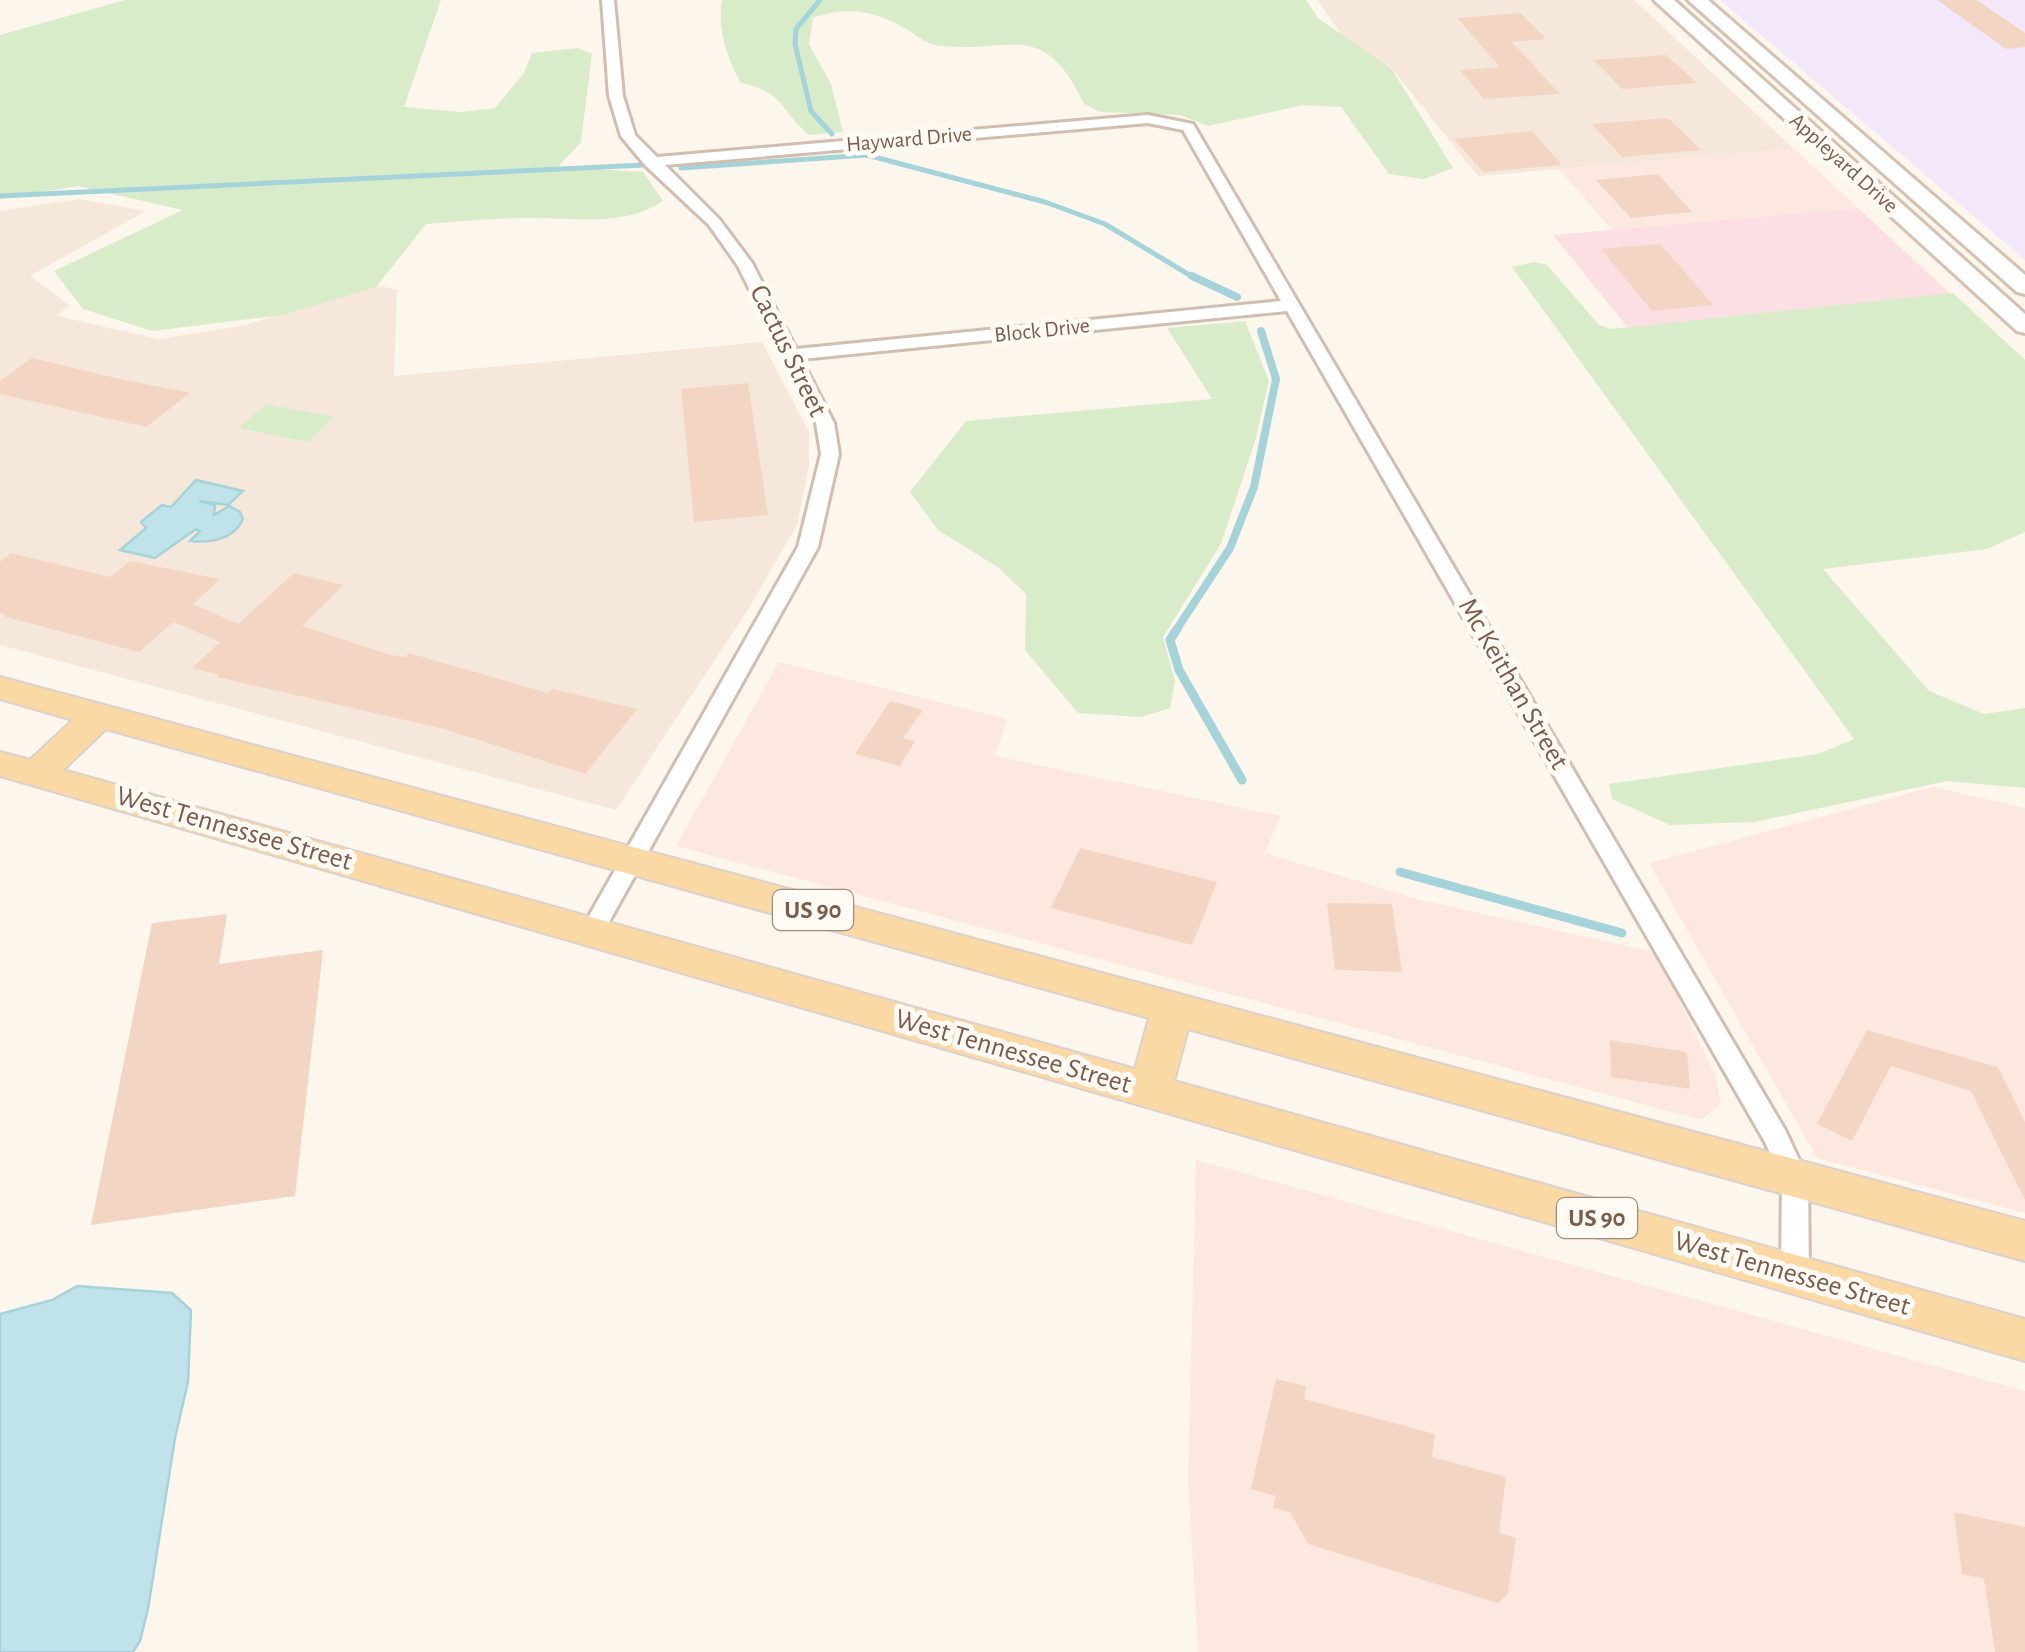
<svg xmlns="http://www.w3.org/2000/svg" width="2025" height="1652" font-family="'Alegreya Sans',sans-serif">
<rect width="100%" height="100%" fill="#fdf6ec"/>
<g fill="#f5e8da">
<polygon points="1317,0 1634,0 1794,149 1478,176 1390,66 1347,42"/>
<polygon points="79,199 146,211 30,276 69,305 57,316 159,339 245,325 374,285 397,290 394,376 762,342 809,432 809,466 797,525 749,608 616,810 0,645 0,211"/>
</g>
<g fill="#fde8e0">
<polygon points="1794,149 1858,208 1612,230 1559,169"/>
<polygon points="779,662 1007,719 995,756 1280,816 1265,853 1417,899 1657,953 1714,1073 1721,1103 1702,1120 676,846"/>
<polygon points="1933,787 2025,808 2025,1213 1817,1158 1649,863"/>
<polygon points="1196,1160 2025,1391 2025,1652 1198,1652 1188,1479"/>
</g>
<polygon fill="#f3e8fa" points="1720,0 2025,0 2025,260"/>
<polygon fill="#fbdfe3" points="1858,208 1955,298 1629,329 1553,235"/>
<g fill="#d8ecc9">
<path d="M 125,0 L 441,0 L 404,107 L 461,112 L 495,108 L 524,73 L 532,53 L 578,48 L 592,54 L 581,142 L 558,167 L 643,172 L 663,201 C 623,228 573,217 527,218 C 493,218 459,222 426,224 L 376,287 L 283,315 L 152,331 L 83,309 L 54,271 L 183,210 L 77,186 L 0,199 L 0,35 Z"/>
<path d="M 722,0 L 1306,0 L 1319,19 L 1391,68 L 1453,168 L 1424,179 L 1389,174 L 1341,107 L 1304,105 L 1208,126 L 1180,115 L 1100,112 L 1084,104 C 1042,15 1010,56 935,45 C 926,43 916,35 908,30 C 877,12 849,5 813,18 L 809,44 L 831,84 L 843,132 L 809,135 C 780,111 785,92 741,83 C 727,59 717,28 722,0 Z"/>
<polygon points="1534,262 1547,265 1599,325 1611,329 1953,293 2025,360 2025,532 1987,549 1823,569 1929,691 1984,714 2025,708 2025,788 1947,781 1754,822 1670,825 1612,799 1609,784 1818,754 1854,739 1512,267"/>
<polygon points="1245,321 1269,381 1255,441 1221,544 1163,637 1175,681 1170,708 1141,717 1078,713 1025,650 1026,594 999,568 938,530 910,492 966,421 1212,399 1167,328"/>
<polygon points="266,404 334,417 308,442 239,428"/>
</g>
<g fill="#bfe3e8" stroke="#a5d3da" stroke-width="2.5">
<path d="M 196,480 L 243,491 L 228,505 L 199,501 L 215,505 L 214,515 L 229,506 L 240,512 L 243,519 C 234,540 210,543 190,541 L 200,531 L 196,529 L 155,558 L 120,550 L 146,528 L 141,522 L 162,505 L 171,507 Z"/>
<polygon points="77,1286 172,1293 191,1310 188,1382 175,1438 148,1609 140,1641 133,1652 0,1652 0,1314 52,1300"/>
</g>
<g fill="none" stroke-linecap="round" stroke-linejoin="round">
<g stroke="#a5d3da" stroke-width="5">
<polyline points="820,0 796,29 795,44 811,111 832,134"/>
<polyline points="681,168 867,155 1045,202 1105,224 1196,279"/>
<polyline points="0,196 644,165"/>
</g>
<g stroke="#a5d3da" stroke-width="8">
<polyline points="1192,276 1237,297"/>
<polyline points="1175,632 1230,548 1254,487 1276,379 1261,331"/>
</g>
<g stroke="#a5d3da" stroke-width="9">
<polyline points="1177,629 1170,640 1179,670 1242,780"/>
<polyline points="1400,872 1622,933"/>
</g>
</g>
<g fill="#f3d5c3">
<polygon points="1937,0 1977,0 2025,33 2025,47 2006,49"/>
<polygon points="1521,13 1546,39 1512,42 1560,94 1484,99 1460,70 1500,67 1457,18"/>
<polygon points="1666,55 1697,83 1622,89 1594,60"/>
<polygon points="1668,118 1701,150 1622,157 1592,124"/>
<polygon points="1532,131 1562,165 1483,172 1454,139"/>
<polygon points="1658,174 1692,212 1631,218 1596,180"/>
<polygon points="1660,244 1678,264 1713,305 1652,311 1601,249"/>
<polygon points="32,358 116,378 190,393 146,427 0,394 0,381"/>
<polygon points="748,383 768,515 694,522 681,389"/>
<polygon points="11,553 110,577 130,561 220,579 193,604 238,624 294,573 344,585 302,626 391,655 405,657 409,653 548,693 552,689 637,709 585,774 444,729 217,677 219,675 192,668 220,642 173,622 139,652 6,617 0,612 0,562"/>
<polygon points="890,701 923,710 903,738 915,741 900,766 855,754"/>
<polygon points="1080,848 1217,882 1192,945 1051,908"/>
<polygon points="1327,903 1392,904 1402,972 1335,970"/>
<polygon points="227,914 219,964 323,950 295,1196 91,1225 152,923"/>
<polygon points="1867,1030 1998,1067 2025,1122 2025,1200 1971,1091 1891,1066 1852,1141 1817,1124"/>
<polygon points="1610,1040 1687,1052 1690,1089 1611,1077"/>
<polygon points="1276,1379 1306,1386 1304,1399 1435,1434 1432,1457 1506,1477 1499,1533 1516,1538 1508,1594 1497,1603 1308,1544 1290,1512 1273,1508 1276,1496 1251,1489"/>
<polygon points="1954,1512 2025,1527 2025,1652 1995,1652 1984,1579 1962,1574"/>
</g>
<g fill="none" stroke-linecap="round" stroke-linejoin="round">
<g stroke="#d1beb0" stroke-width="6">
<path id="street" d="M 602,0 L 614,0 L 623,96 L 635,135 L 657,157 L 1148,115 L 1193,124 L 1785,1130 L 1808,1179 L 1809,1275 L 1805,1284 L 1795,1287 L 1785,1284 L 1781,1275 L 1782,1179 L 1765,1142 L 1287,311 L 801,359 L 834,423 L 839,454 L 818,547 L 600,938 L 584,938 L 580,932 L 798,547 L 821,454 L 816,423 L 738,266 L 709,225 L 645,165 L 621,136 L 609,96 ZM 1148,123 L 1183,130 L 1281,301 L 796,349 L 752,263 L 719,219 L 665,165 Z"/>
</g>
<g stroke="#d6c0b0" stroke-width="6">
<g id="secondary">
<polygon points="1654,0 1674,0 2025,314 2025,333 2017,331"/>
<polygon points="1688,0 1708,0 2025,275 2025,294 2017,292"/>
</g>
</g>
<g stroke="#dad1cd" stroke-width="4">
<path id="primary" d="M 0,677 L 2025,1221 L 2025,1261 L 1188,1029 L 1174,1081 L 2025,1319 L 2025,1361 L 0,776 L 0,752 L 30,760 L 73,720 L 0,699 ZM 106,729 L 1149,1018 L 1135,1069 L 63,770 Z"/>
</g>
<use href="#street" fill="#fff" fill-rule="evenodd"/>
<use href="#secondary" fill="#fff" fill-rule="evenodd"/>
<use href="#primary" fill="#fbd9a5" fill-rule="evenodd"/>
</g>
<g text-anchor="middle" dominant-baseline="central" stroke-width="10" stroke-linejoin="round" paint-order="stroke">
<g font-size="22" fill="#7a5c4d" stroke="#fffaf3">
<text transform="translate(909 139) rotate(-5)">Hayward Drive</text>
<text transform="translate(1844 163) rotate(42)">Appleyard Drive</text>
<text transform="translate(1042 330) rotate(-6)">Block Drive</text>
</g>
<g fill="#fffaf3" stroke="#a28b7f" stroke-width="2.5">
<rect x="773" y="890" width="80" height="40" rx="8"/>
<rect x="1557" y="1198" width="80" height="40" rx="8"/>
</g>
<g font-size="25" font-weight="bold" fill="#7a5c4d">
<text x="813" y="910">US 90</text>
<text x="1597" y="1218">US 90</text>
</g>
<g font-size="28" fill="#7a5c4d" stroke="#fffaf3">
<text transform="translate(788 351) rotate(64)">Cactus Street</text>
<text transform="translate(1513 684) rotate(60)">Mc Keithan Street</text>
<text transform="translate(234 829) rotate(16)">West Tennessee Street</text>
<text transform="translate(1013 1052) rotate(16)">West Tennessee Street</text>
<text transform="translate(1792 1274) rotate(16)">West Tennessee Street</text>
</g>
</g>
</svg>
